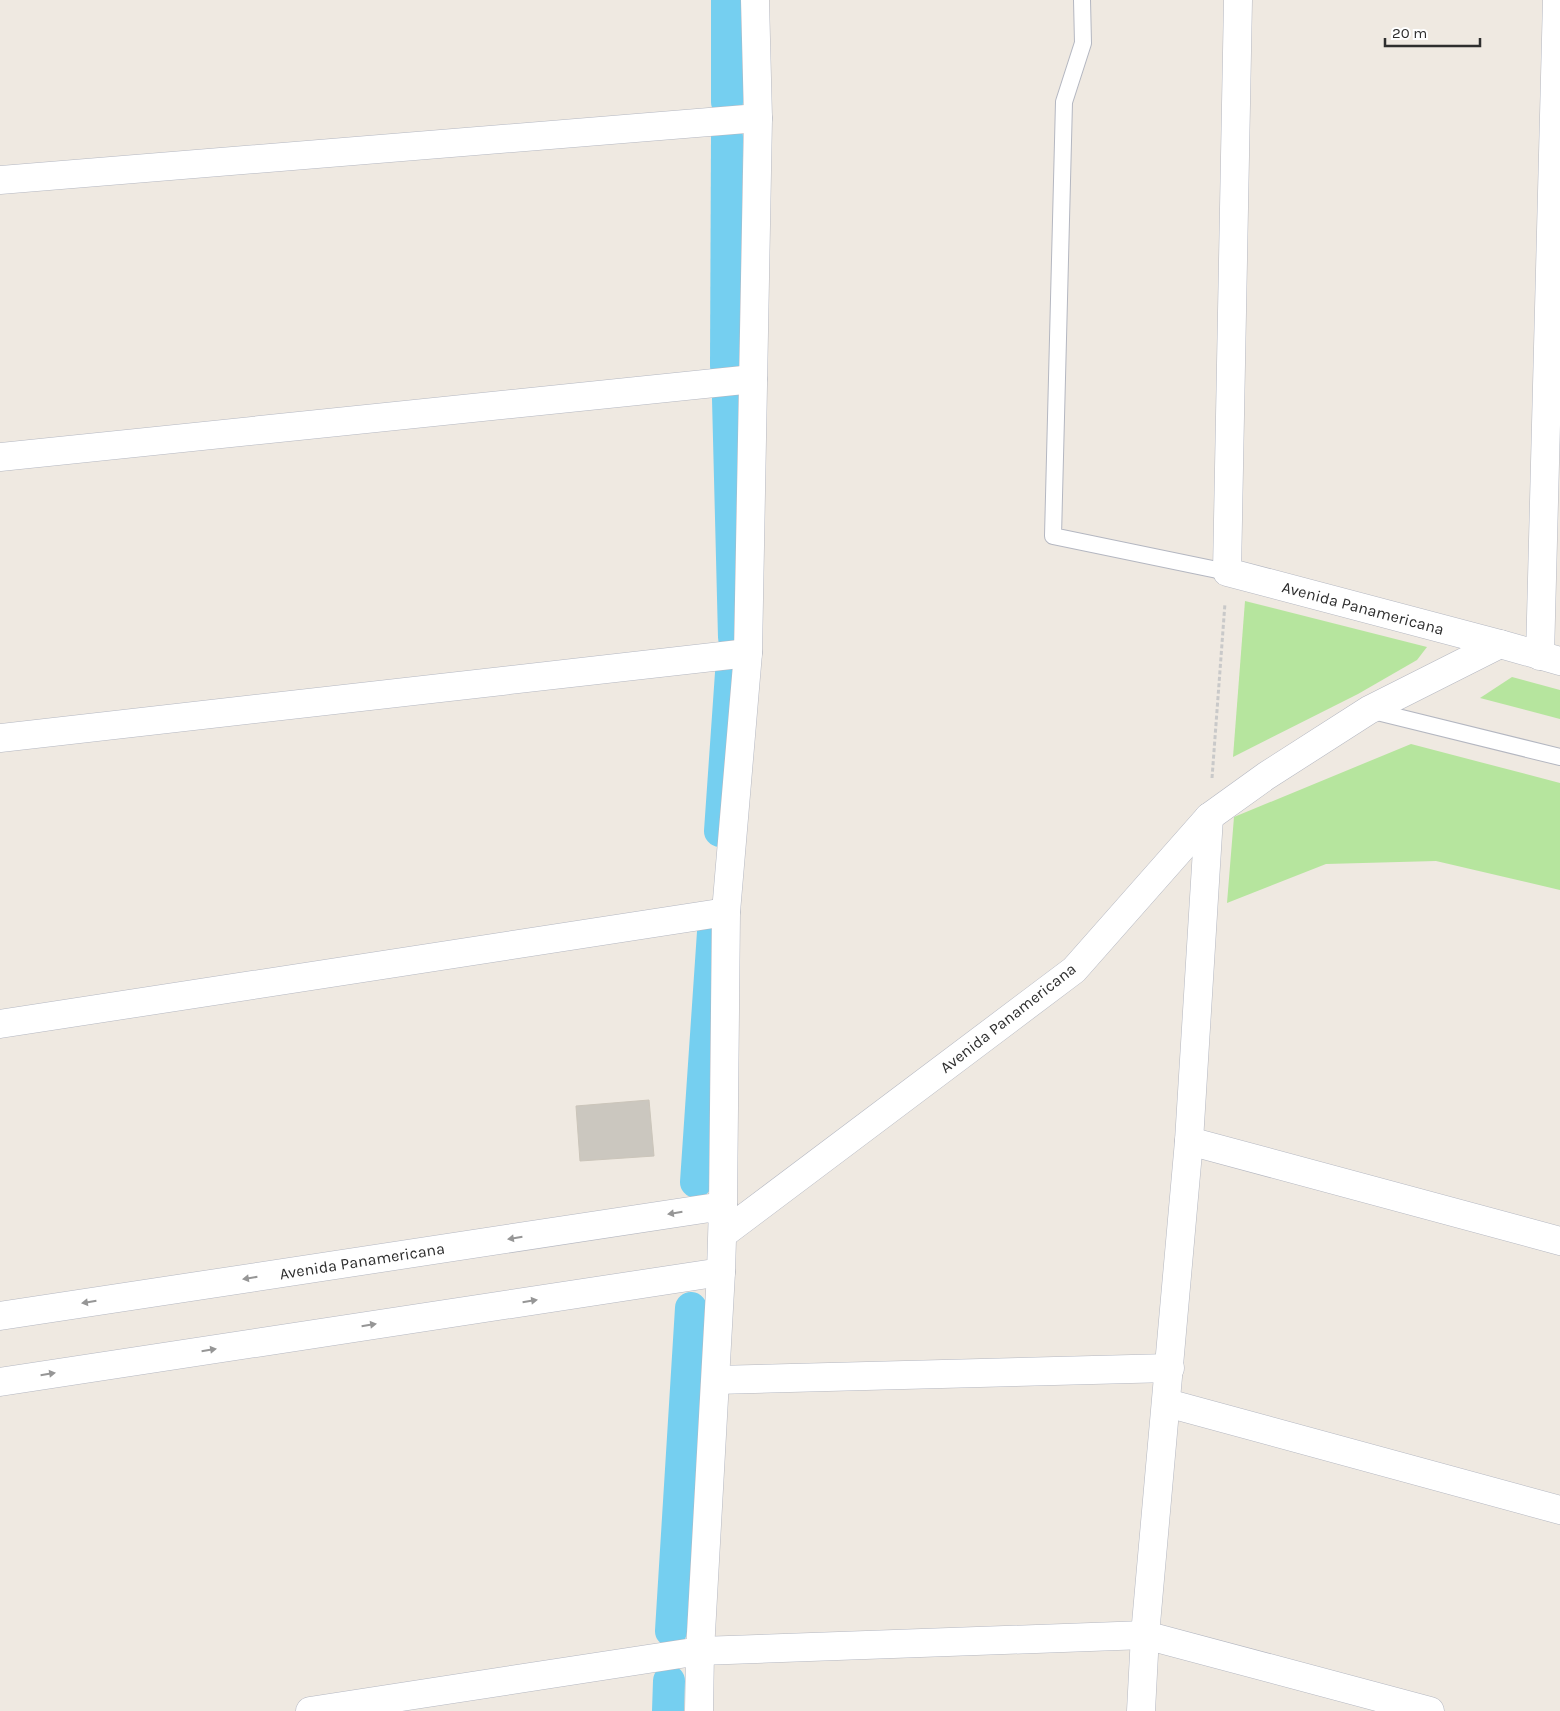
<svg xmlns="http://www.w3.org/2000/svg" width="1560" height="1711" font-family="Karla,sans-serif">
<rect width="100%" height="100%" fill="#efe9e1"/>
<g fill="#b6e59e">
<polygon points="1245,601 1427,647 1417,660 1358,694 1233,757"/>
<polygon points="1512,677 1560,690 1560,719 1480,698"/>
<polygon points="1411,744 1560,783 1560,890 1436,861 1326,864 1227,903 1234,817"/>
</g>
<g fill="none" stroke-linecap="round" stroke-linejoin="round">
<g stroke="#75cff0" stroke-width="32">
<polyline points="727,102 727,0"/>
<polyline points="726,366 727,137"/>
<polyline points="728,399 734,637"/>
<polyline points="720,831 731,673"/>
<polyline points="696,1182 713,932"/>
<polyline points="671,1631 691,1308"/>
<polyline points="668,1711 669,1681"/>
</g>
</g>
<polygon fill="#cbc7bf" stroke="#cbc5ba" points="649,1100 654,1156 580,1161 576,1106"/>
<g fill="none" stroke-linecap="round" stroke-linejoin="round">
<g stroke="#b4b7c1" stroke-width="18">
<g id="lane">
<polyline points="1082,0 1083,43 1064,102 1053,536 1227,572"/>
<polyline points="1369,710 1560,757"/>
</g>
</g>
<g stroke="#b4b7c1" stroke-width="29">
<g id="street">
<polyline points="1238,0 1227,572 1500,644"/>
<polyline points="0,180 758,118"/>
<polyline points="0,457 753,379"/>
<polyline points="1540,656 1557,0"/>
<polyline points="0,738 748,653"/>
<polyline points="0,1024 726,912"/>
<polyline points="1189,1141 1560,1241"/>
<polyline points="723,1206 726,912 748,653 758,118 755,0"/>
<polyline points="716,1380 1170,1368"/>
<polyline points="1167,1403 1560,1510"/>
<polyline points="310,1711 700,1651 1145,1635 1430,1711"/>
<polyline points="699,1711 700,1651 721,1272"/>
<polyline points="1141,1711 1145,1635 1189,1141 1209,817"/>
</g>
</g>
<g stroke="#b4b7c1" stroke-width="29">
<g id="secondary">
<polyline points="723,1234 1074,970 1209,817 1266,776 1369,710 1500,644 1560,661"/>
<polyline points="0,1316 723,1206 721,1272 0,1382"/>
</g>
</g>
<polyline stroke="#c9c9c9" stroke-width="3" stroke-dasharray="4 2.5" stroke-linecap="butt" points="1212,778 1225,603"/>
<use href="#lane" stroke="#fff" stroke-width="16"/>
<use href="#street" stroke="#fff" stroke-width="28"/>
<use href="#secondary" stroke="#fff" stroke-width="28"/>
</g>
<defs><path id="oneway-solid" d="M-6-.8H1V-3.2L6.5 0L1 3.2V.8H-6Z" transform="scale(1.25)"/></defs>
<g fill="#969696">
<use href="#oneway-solid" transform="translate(675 1213) rotate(171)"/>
<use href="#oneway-solid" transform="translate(515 1238) rotate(171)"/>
<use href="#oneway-solid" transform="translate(250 1278) rotate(171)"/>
<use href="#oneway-solid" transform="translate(530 1301) rotate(-9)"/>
<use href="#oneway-solid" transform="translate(89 1302) rotate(171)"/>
<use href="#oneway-solid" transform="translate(369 1325) rotate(-9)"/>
<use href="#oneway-solid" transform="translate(209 1350) rotate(-9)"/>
<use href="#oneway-solid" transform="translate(48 1374) rotate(-9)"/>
</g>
<g text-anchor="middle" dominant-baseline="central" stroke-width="4.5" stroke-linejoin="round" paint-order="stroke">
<g font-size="16" fill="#2e2e2e" stroke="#fff">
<text transform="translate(1363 608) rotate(15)">Avenida Panamericana</text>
<text transform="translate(1008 1018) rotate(-38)">Avenida Panamericana</text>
<text transform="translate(362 1261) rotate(-9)">Avenida Panamericana</text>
</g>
</g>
<path d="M1385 38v8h95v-8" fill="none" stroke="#2e2e2e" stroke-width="2.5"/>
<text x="1392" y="38" font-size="15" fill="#2e2e2e" stroke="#ffffff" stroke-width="4" paint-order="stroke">20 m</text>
</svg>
